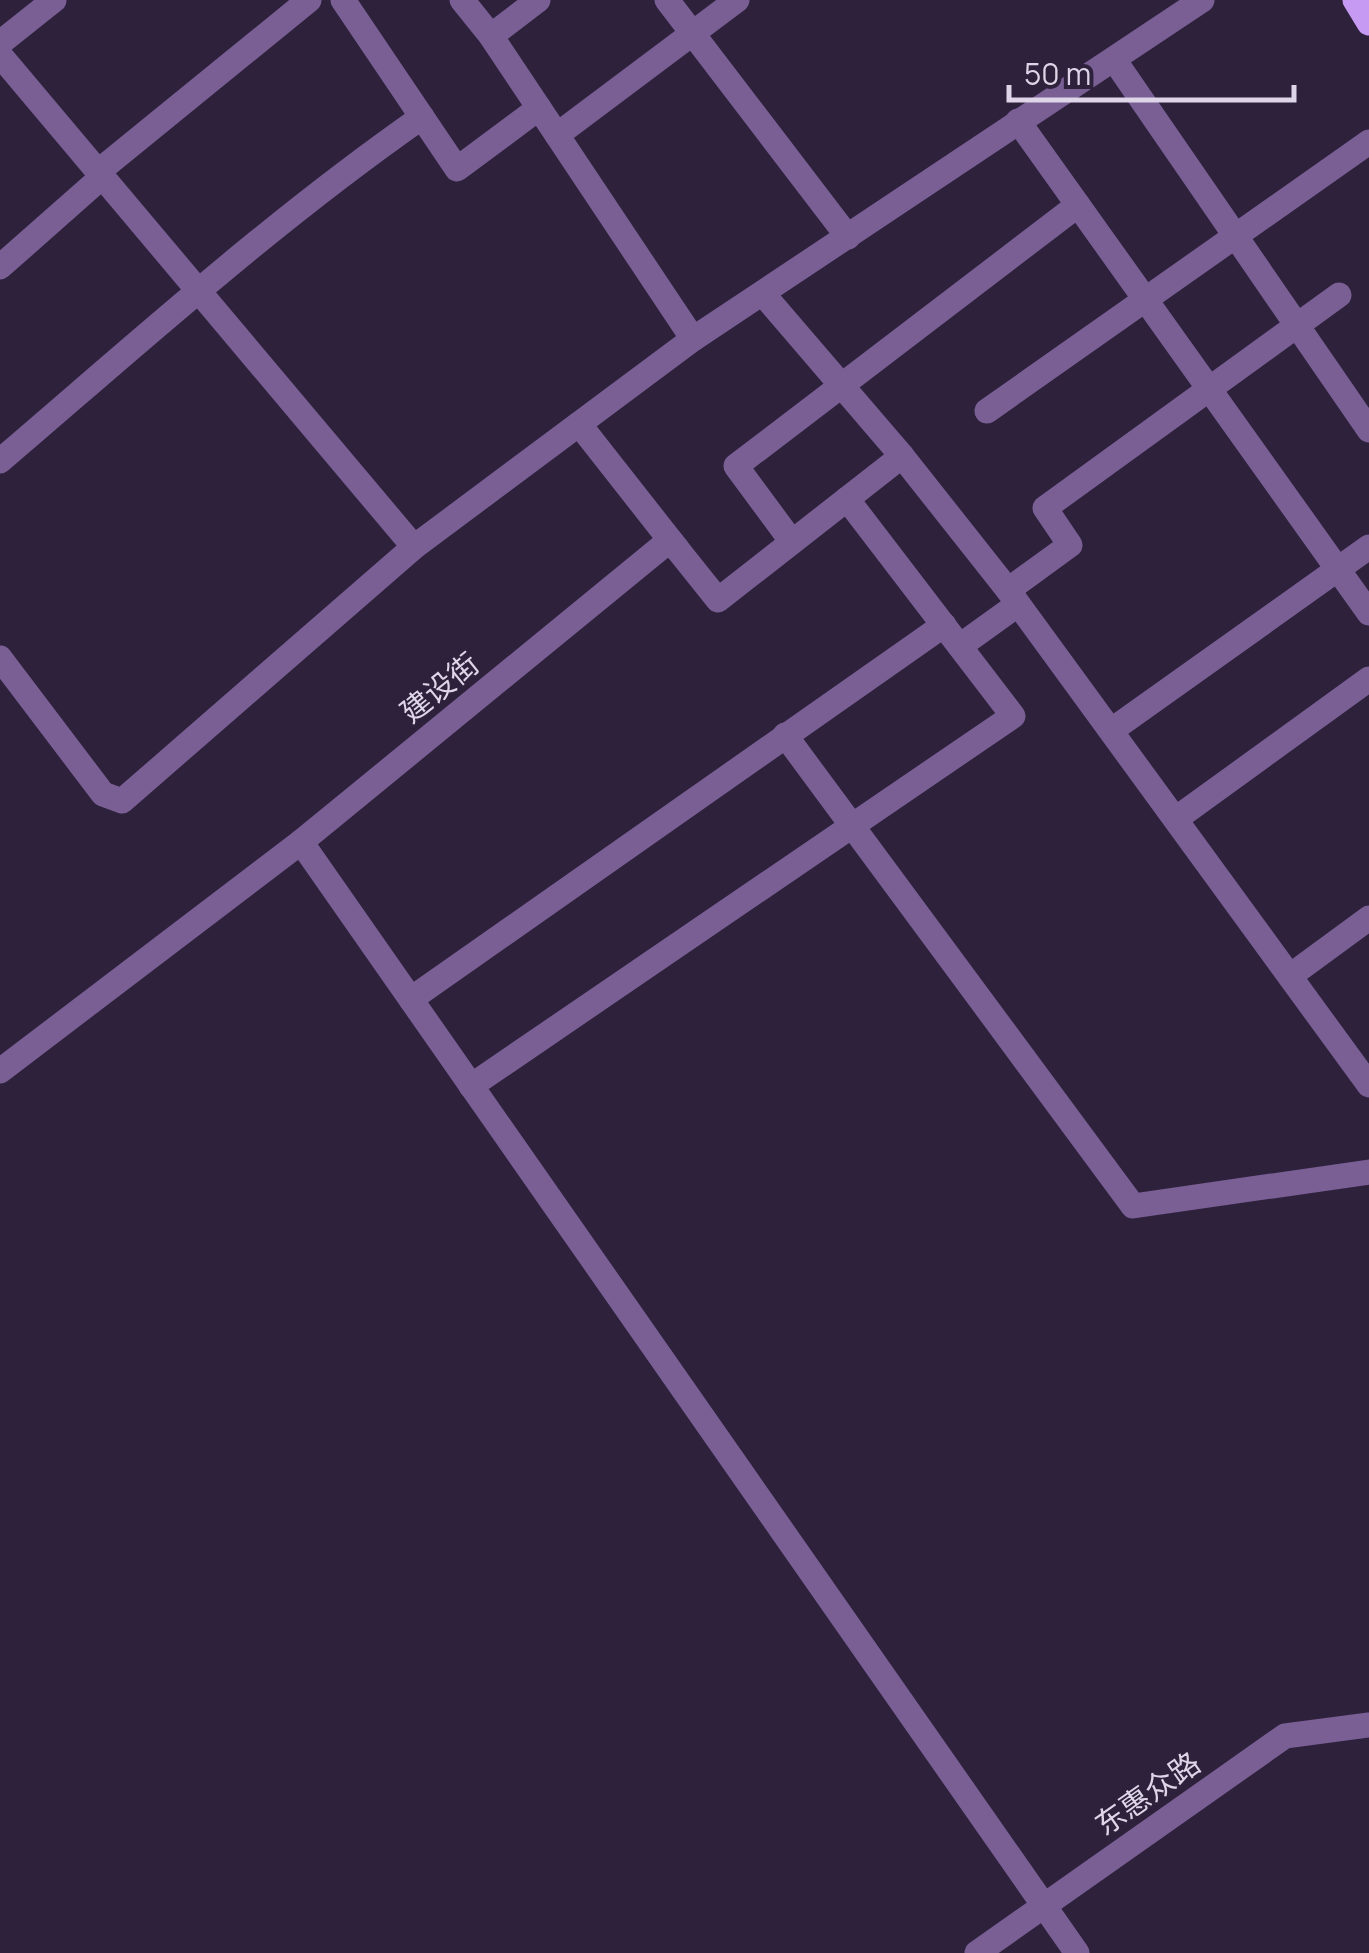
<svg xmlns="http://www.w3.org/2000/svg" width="1369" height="1953" font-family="Manrope,'Noto Sans SC',sans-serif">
<rect width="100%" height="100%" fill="#2e213c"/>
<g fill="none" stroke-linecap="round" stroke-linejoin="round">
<g stroke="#795f94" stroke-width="25">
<polyline points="343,0 457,169 539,108"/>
<polyline points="462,0 491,36 693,339"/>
<polyline points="667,0 848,237"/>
<polyline points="491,36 538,0"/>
<polyline points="0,43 54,0"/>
<polyline points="0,55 414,547"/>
<polyline points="1115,61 1369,430"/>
<polyline points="1018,121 1369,613"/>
<polyline points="557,135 737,0"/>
<polyline points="99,171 309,0"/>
<polyline points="0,267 103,176"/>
<polyline points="763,294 902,456 1008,590 1369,1085"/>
<polyline points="987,411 1369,142"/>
<polyline points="579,424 678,550"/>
<path d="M 0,461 C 138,343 273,221 422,117"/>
<polyline points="792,542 736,466 1078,205"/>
<polyline points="1008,590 1070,545 1045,508 1339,295"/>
<polyline points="960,646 1017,605"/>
<polyline points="0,658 103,794 122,801 414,547 693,339 1202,0"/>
<polyline points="1112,730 1369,547"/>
<polyline points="785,735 1133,1206 1369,1172"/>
<polyline points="1177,818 1369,679"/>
<polyline points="301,842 1077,1953"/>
<polyline points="1290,976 1369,918"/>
<polyline points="411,999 944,625"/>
<polyline points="0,1071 301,842 670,540 718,600 902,456"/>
<polyline points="471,1086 1013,716 847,499"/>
<polyline points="977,1953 1285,1736 1369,1725"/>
</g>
<polyline stroke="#c69af2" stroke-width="25" points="1355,0 1369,23"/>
</g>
<g text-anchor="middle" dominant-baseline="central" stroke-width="8" stroke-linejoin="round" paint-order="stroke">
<g font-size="30" fill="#ded6e8" stroke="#2e213c">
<text transform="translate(439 687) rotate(-39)">建设街</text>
<text transform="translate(1147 1793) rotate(-35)">东惠众路</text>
</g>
</g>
<path d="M1009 85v15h285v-15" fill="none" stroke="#ded6e8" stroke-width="5"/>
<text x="1024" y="85" font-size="30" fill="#ded6e8" stroke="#2e213c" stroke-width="8" paint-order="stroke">50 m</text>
</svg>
